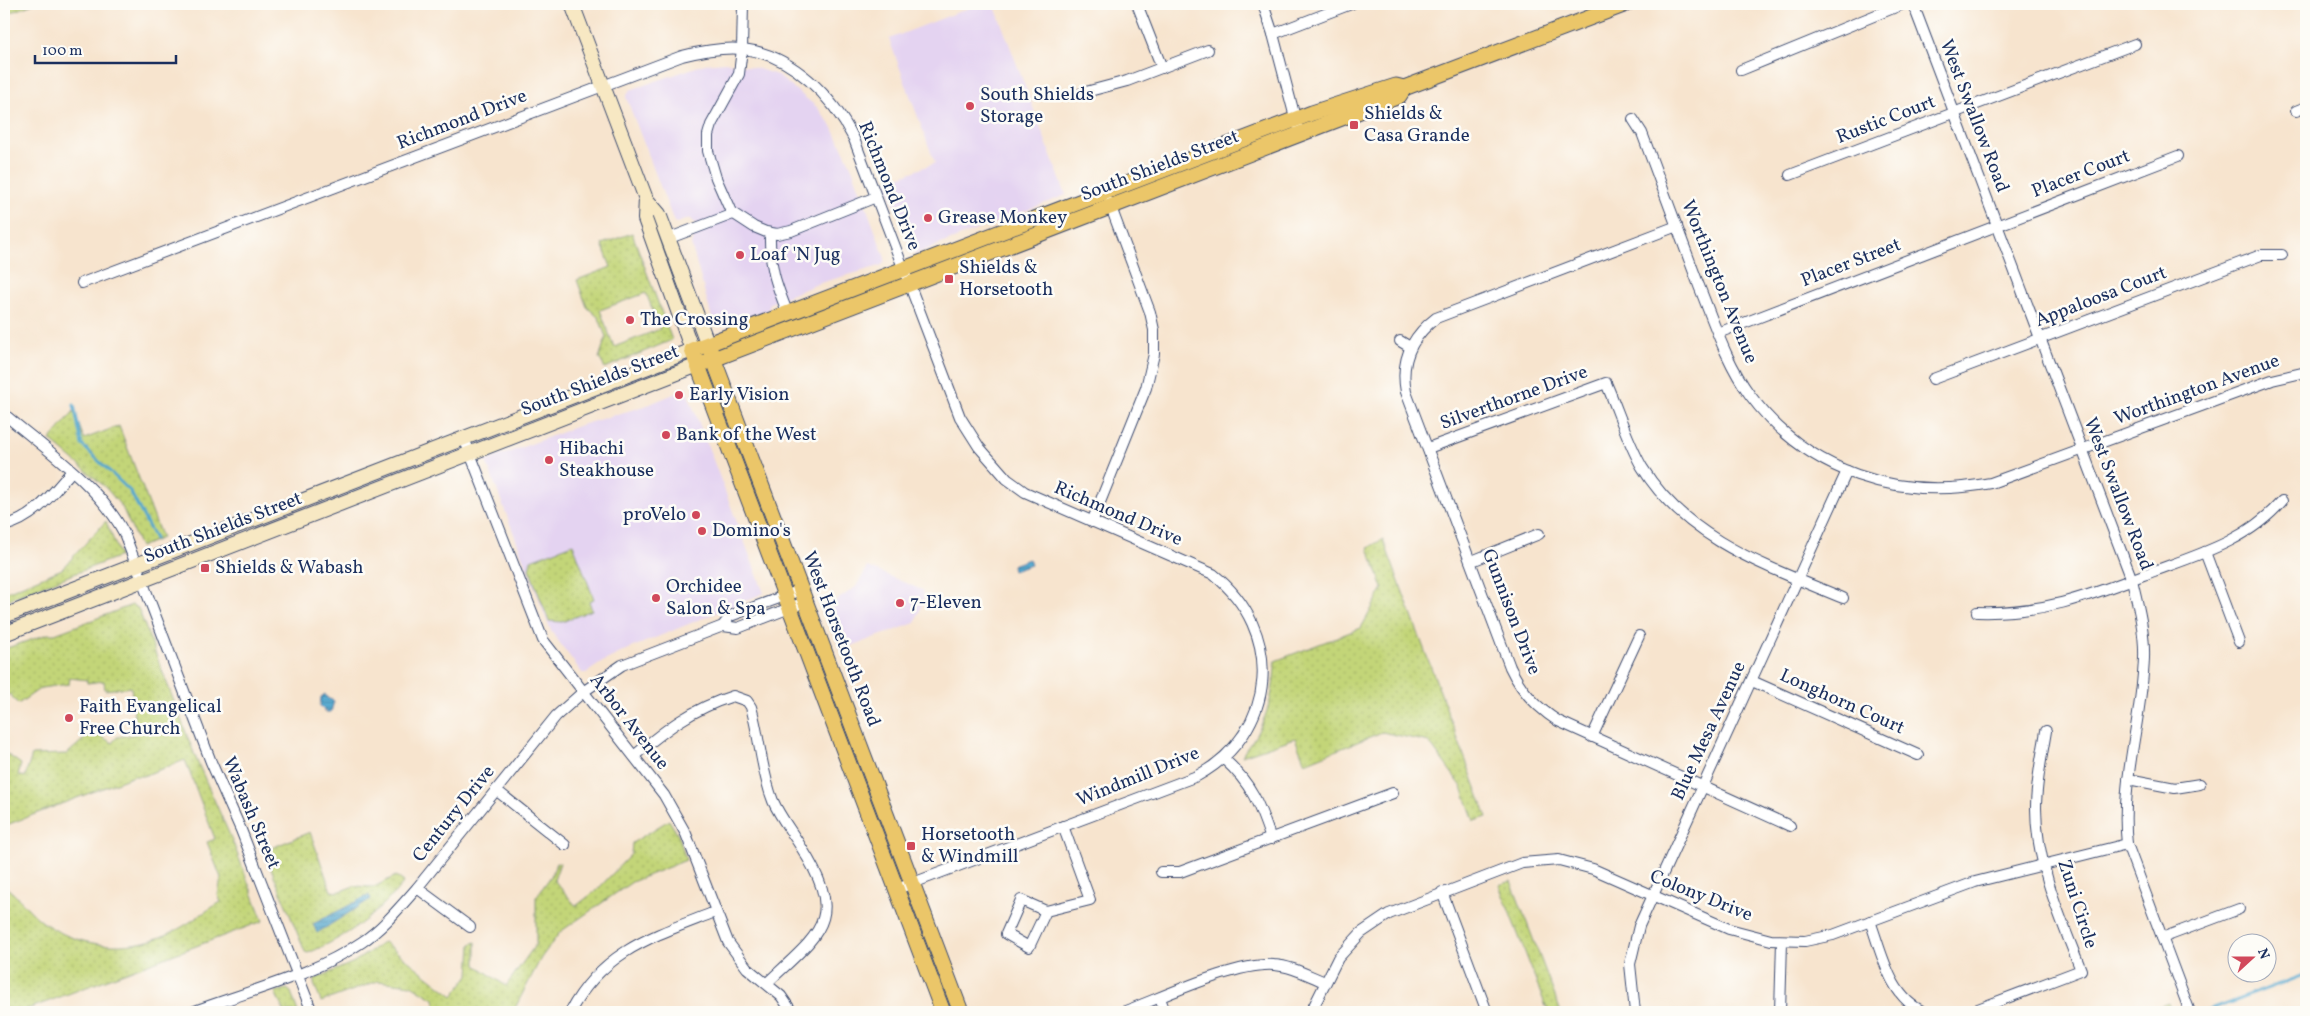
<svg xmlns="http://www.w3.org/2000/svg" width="2310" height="1016" font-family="Vollkorn,serif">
<defs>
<pattern id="grass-dots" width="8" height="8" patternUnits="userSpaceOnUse" patternTransform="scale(1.25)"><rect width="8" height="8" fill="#c3d578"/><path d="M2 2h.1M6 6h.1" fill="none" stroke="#a7b76a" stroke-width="1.8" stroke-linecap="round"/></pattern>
<pattern id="water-rules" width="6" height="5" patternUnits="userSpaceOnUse" patternTransform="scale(1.25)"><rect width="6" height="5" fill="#54a8cf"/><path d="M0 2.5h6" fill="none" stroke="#4589ab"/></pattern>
</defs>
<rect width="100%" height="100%" fill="#fdfcf7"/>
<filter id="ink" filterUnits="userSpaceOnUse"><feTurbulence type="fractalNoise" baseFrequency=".02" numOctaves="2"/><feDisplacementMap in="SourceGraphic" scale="10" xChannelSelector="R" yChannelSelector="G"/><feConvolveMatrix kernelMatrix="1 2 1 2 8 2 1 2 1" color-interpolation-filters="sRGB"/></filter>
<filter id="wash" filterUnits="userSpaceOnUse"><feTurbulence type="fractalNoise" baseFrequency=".0096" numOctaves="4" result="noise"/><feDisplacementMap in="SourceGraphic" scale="20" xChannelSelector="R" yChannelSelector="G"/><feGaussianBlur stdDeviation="1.12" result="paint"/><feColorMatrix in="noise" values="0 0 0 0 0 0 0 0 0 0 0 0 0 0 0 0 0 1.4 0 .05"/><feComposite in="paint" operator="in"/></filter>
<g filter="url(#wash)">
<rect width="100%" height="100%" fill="#f7e4ce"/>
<g fill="#e4d3f1" fill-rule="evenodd">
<polygon points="979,4 994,4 1066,195 915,254 910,248 886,182 935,163 889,39"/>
<polygon points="725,62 756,68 777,75 817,107 832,126 852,168 885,258 884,263 880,266 820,283 770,303 768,310 722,326 714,325 691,244 699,227 690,218 677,223 674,222 626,97 630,90 705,64"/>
<path d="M 686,389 L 764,593 L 633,647 L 604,661 L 586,673 L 582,673 L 551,631 L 486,461 L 581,425 L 645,406 ZM 573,544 L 594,598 L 589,601 L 592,611 L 531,560 Z"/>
<polygon points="868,567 922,590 924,600 915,623 840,650 825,608 856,587"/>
</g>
<g fill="url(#grass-dots)" stroke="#6f826b" fill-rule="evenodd">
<polygon points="4,4 33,4 4,15"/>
<path d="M 632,233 L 672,340 L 605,368 L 599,358 L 606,337 L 599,318 L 587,307 L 577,280 L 611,267 L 602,244 ZM 646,293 L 660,329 L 614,347 L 600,310 Z"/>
<polygon points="74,411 84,439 119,426 162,538 140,547 122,507 105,487 50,440"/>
<polygon points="106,521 120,556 4,601 4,593 62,569"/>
<path d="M 1383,539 L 1487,817 L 1474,821 L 1462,787 L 1429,742 L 1382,732 L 1305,763 L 1295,738 L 1242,756 C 1246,748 1253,741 1257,733 C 1269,712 1275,686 1275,661 L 1361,628 L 1383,588 L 1368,548 Z"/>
<polygon points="573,544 594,599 589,601 592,610 562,622 549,621 529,569 531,560"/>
<path d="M 132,605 L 138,608 L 197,761 L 232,840 L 263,921 L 20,1012 L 6,1012 L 4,1006 L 4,886 C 19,896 29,912 44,923 C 80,948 128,952 168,934 C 187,926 203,912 221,902 L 218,895 L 221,878 L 207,842 L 215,839 L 185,760 L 143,776 L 134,776 L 4,826 L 4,752 L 21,764 L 18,775 L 25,777 L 32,755 L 67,754 L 93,731 L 112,743 L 117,737 L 136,734 L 131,687 L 105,690 L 104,681 L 87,683 L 87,680 L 70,678 L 69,684 L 41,688 L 18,704 L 10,694 L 4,698 L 4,649 L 48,634 L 55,634 Z"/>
<polygon points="669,820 679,837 686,860 632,882 560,932 541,958 514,1010 519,1012 437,1012 434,999 411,985 378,981 321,1002 314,984 315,979 354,962 384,942 453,996 469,975 471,944 476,942 476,965 506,986 536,944 536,897 551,876 557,862 560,863 554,880 576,906 598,889 631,854 632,843"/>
<path d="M 310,832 L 331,891 L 338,892 L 354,886 L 374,887 L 396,876 L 404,882 C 377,915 347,937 308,953 L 305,952 L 264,851 Z"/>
<polygon points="1511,881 1561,1012 1548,1012 1499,885"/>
<polygon points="287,989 291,992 298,1012 284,1012 275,992"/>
<polygon points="2168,1003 2171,1012 2144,1012"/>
</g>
<g fill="url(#water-rules)" stroke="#386c96">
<polygon points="1029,559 1031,565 1013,571 1012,565"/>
<polygon points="325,694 327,698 334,701 331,712 326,712 320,706 321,697"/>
<polygon points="369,895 371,899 317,933 313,924"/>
</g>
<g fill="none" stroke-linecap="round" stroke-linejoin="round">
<g stroke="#54a8cf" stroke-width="3">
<polyline points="74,405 82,445 130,491 155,539"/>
<polyline points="2205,1012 2306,974"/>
</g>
</g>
</g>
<g filter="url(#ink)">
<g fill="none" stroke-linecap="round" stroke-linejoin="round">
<g stroke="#3c4a6f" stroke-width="12">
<g id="minor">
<polyline points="743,4 742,49 739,74 711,125 708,135 708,151 716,178 731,212 754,227 766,232 777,234 791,231 876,197"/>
<polyline points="1137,4 1162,68"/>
<polyline points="1263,4 1273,34 1297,125"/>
<path d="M 1913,4 L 2132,580 C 2138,605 2145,632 2144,658 C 2142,721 2120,781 2127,844 L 2190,1012"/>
<polyline points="1273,34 1351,4"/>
<polyline points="1741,70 1903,4"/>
<polyline points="1082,93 1127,81 1208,50"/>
<polyline points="2296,111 2306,107"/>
<path d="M 1633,119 L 1642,133 C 1661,184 1680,235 1699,286 C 1714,323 1726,362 1750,395 C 1808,473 1898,501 1991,483 L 2272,380 L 2306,372"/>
<polyline points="1790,175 2135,44"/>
<path d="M 1677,226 L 1436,318 C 1411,337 1400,361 1406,392 L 1510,667 C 1521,691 1536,707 1558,721 L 1790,826"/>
<path d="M 770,233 C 769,266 776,284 788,314"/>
<polyline points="667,239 733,214"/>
<path d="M 82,283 L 682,56 C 702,51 722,47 742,49 C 792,54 833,97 854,139 L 960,417 L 979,447 L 1007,479 L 1025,492 L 1213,574 C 1285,631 1278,732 1197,776 L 897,889"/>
<polyline points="1718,333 2178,156"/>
<polyline points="1400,341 1410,347"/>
<polyline points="1933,379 2261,255 2282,255"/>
<path d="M 4,414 C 45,449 99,485 124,533 L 211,762 L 241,830 L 312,1012"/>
<polyline points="464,438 543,640 664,795 686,834 728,942 747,968 781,996 792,1012"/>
<path d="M 1428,448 L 1606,383 C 1618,410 1627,441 1642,467 C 1686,540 1769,567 1843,598"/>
<polyline points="1092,522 1146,388 1154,354 1154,330 1150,312 1109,202"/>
<path d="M 4,526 C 35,518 51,495 71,472"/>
<polyline points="2205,552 2239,642"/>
<polyline points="1472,561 1539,534"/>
<path d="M 1977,612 C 2046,614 2091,595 2154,571 C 2201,554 2248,540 2282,501"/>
<polyline points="723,626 730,616 801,590"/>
<polyline points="1752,681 1918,755"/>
<polyline points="1592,737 1639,636"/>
<path d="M 634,756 C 666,729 692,709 733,696 L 747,701 L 751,707 C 760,738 761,771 773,801 C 780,817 792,832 801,847 C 847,919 821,932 767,983"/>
<path d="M 1224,759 C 1252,784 1259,804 1271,839"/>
<polyline points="2128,779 2175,788 2200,784"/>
<polyline points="496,790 565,845"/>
<polyline points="1161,872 1180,872 1393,793"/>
<polyline points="417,888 470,927"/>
<polyline points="1442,892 1487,1012"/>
<polyline points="1046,911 1029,947 1006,934 1021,900 1046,911 1090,900 1063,826"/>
<path d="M 1870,921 C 1882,953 1890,999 1925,1012"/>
<polyline points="2162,938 2239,909"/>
<polyline points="1160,998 1165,1012"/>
<path d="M 192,1012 C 248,991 312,976 362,942 C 383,928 400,907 417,888 L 556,716 L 583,692 L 622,665 L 723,626 L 738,628 L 805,602"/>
<path d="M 570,1012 C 603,950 654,936 715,912"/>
<path d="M 1123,1012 C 1161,998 1236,962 1274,965 C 1292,966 1309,976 1325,982"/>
<polyline points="1311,1012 1338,958 1361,933 1389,914 1522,863 1559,860 1593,869 1729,929 1771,940 1805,941 1833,935 1975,882 2127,844"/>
<polyline points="1635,1012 1630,964 1639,926 1847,471"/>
<polyline points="1780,1012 1782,941"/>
<path d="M 1970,1012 L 2081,970 C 2061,919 2036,864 2036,808 C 2036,782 2042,756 2046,731"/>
</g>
</g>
<g stroke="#3c4a6f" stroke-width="16">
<g id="secondary">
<polyline points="572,4 646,199 659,214 708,345"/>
<polyline points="4,616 692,350 645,219 646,199"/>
<polyline points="4,634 698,365"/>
</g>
</g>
<g stroke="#3c4a6f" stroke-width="17">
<g id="primary">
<polyline points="710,350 961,1012"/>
<polyline points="698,365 1399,96 1404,88 1626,4"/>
<polyline points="943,1012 692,350 1312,113 1396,86 1404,88"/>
</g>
</g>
<use href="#minor" stroke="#fff" stroke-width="10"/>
<use href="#secondary" stroke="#f7e8c3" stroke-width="14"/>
<use href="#primary" stroke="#ebc669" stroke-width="15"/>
</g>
</g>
<g fill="#d1495b" stroke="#fdfcf7" stroke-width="2">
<circle cx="970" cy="106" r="5"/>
<rect x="1349" y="120" width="10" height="10" rx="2.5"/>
<circle cx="928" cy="218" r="5"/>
<circle cx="740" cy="255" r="5"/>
<rect x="944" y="274" width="10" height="10" rx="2.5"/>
<circle cx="630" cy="320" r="5"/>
<circle cx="679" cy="395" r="5"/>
<circle cx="666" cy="435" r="5"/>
<circle cx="549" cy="460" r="5"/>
<circle cx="696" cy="515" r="5"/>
<circle cx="702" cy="531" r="5"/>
<rect x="200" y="563" width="10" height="10" rx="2.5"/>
<circle cx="656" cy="598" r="5"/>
<circle cx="900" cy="603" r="5"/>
<circle cx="69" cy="718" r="5"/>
<rect x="906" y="841" width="10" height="10" rx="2.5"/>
</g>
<g text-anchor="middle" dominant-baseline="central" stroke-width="5" stroke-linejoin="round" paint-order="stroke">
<g font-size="19" fill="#1b2f5e" stroke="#fdfcf7" text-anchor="start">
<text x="980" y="95">South Shields<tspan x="980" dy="22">Storage</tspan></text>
<text x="1364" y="114">Shields &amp;<tspan x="1364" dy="22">Casa Grande</tspan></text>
<text x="938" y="218">Grease Monkey</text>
<text x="750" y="255">Loaf 'N Jug</text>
<text x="959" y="268">Shields &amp;<tspan x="959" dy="22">Horsetooth</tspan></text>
<text x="640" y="320">The Crossing</text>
<text x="689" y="395">Early Vision</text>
<text x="676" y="435">Bank of the West</text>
<text x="559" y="449">Hibachi<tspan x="559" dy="22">Steakhouse</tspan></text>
<text x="686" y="515" text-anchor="end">proVelo</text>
<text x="712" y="531">Domino's</text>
<text x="215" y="568">Shields &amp; Wabash</text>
<text x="666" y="587">Orchidee<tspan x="666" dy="22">Salon &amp; Spa</tspan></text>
<text x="910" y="603">7-Eleven</text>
<text x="79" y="707">Faith Evangelical<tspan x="79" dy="22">Free Church</tspan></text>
<text x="921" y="835">Horsetooth<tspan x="921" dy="22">&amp; Windmill</tspan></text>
</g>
<g font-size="19" fill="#1b2f5e" stroke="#fdfcf7">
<text transform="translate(1974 116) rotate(69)">West Swallow Road</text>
<text transform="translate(462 120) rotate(-21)">Richmond Drive</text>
<text transform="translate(1886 120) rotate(-21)">Rustic Court</text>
<text transform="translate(1160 166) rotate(-21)">South Shields Street</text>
<text transform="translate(2081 174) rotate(-21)">Placer Court</text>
<text transform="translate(889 186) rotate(68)">Richmond Drive</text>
<text transform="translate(1851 263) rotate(-21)">Placer Street</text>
<text transform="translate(1719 282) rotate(68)">Worthington Avenue</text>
<text transform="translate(2101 297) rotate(-21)">Appaloosa Court</text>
<text transform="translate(600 381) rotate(-21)">South Shields Street</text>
<text transform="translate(2197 390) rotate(-20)">Worthington Avenue</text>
<text transform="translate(1514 398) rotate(-20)">Silverthorne Drive</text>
<text transform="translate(2118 494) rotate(69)">West Swallow Road</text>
<text transform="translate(1118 514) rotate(23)">Richmond Drive</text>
<text transform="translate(223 528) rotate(-21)">South Shields Street</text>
<text transform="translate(1511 612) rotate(69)">Gunnison Drive</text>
<text transform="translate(841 639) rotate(69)">West Horsetooth Road</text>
<text transform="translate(1842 702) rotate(24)">Longhorn Court</text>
<text transform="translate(629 722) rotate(52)">Arbor Avenue</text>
<text transform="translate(1709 731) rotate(-65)">Blue Mesa Avenue</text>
<text transform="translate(1138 777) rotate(-22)">Windmill Drive</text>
<text transform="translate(251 813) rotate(67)">Wabash Street</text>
<text transform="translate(454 814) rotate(-51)">Century Drive</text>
<text transform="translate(1701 896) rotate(22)">Colony Drive</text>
<text transform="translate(2077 904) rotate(72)">Zuni Circle</text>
</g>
</g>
<rect width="2310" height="1016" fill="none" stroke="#fdfcf7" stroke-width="20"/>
<g transform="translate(2252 958) rotate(69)"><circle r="24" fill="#fdfcf7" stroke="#a3aaba"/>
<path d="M0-4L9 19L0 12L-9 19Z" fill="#d1495b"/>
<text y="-8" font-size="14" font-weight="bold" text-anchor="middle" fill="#1b2f5e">N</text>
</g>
<path d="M35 55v8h141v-8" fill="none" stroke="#1b2f5e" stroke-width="2.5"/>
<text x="42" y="55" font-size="15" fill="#1b2f5e" stroke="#fdfcf7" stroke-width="4" paint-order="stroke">100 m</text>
</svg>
